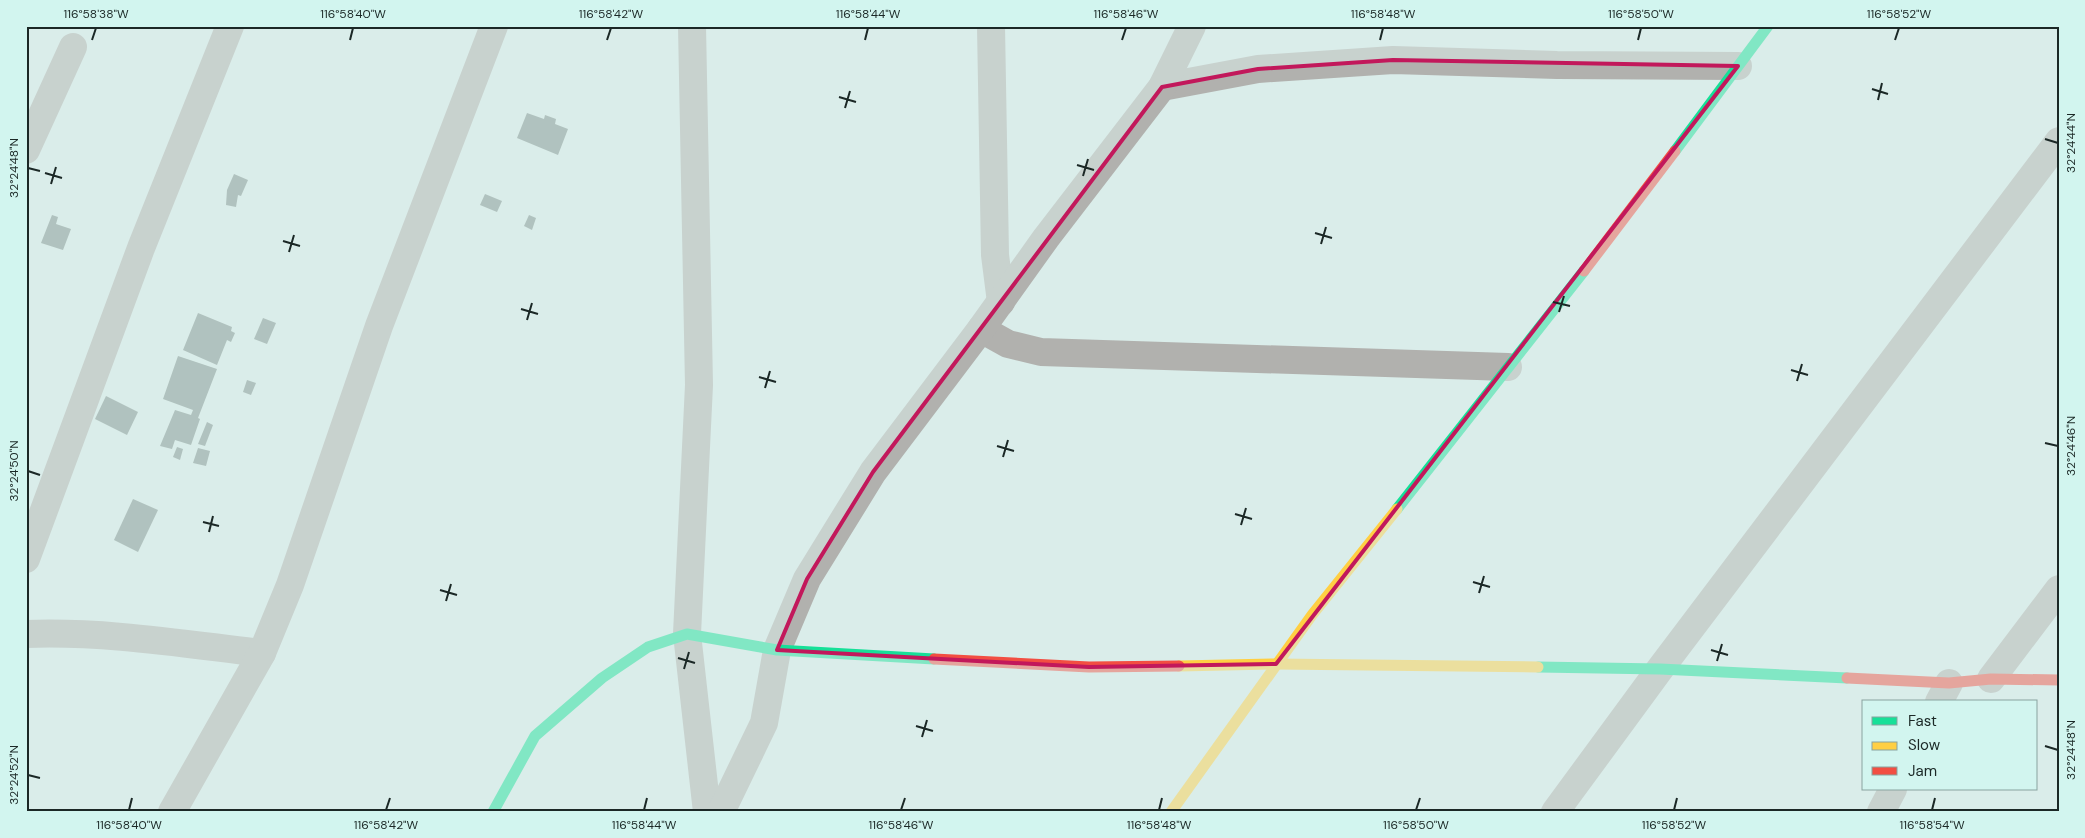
<svg xmlns="http://www.w3.org/2000/svg" width="2085" height="838" font-family="'DM Sans',sans-serif">
<rect width="100%" height="100%" fill="#daedea"/>
<g fill="#7d8f8c">
<polygon points="527,113 544,119 545,115 556,119 555,124 568,129 558,155 517,138"/>
<polygon points="234,174 248,180 241,196 238,195 236,207 226,205 227,190"/>
<polygon points="485,194 502,201 497,212 480,205"/>
<polygon points="52,215 58,217 56,224 71,229 63,250 41,243"/>
<polygon points="529,215 536,218 532,230 524,226"/>
<polygon points="198,313 232,327 231,331 235,333 231,342 227,340 217,365 183,350"/>
<polygon points="263,318 276,323 267,344 254,339"/>
<polygon points="178,356 217,369 198,418 200,419 191,445 175,440 172,449 160,446 175,410 191,415 193,410 163,399"/>
<polygon points="247,380 256,383 251,395 243,392"/>
<polygon points="106,396 138,412 127,435 95,419"/>
<polygon points="207,422 213,425 205,446 198,444"/>
<polygon points="177,447 183,449 180,460 173,457"/>
<polygon points="198,448 210,451 206,466 193,463"/>
<polygon points="133,499 158,510 138,552 114,540"/>
</g>
<g fill="none" stroke-linecap="round" stroke-linejoin="round">
<g stroke="#b1b1ae" stroke-width="28">
<polyline points="692,26 699,385 687,634 707,812"/>
<polyline points="991,26 995,255 1001,302"/>
<polyline points="1162,87 1258,69 1393,60 1557,65 1738,66"/>
<polyline points="26,150 73,47"/>
<polyline points="981,329 1008,344 1041,352 1508,367"/>
<polyline points="26,559 141,248 230,26"/>
<path d="M 26,634 C 105,631 184,644 262,653"/>
<polyline points="1991,679 2059,589"/>
<polyline points="1939,702 1949,683"/>
<polyline points="172,812 262,653 290,585 379,326 494,26"/>
<polyline points="721,812 764,723 777,650 807,579 873,472 981,329 1046,238 1162,87 1192,26"/>
<polyline points="1555,812 1660,669 2059,141"/>
<polyline points="1881,812 1893,789"/>
</g>
<g stroke="#16e098" stroke-width="11">
<polyline points="1675,151 1768,26"/>
<polyline points="1397,509 1584,271"/>
<polyline points="1538,667 1660,669 1847,678"/>
<polyline points="493,812 535,736 602,678 648,647 687,634 777,650 934,659"/>
</g>
<g stroke="#ffcf43" stroke-width="11">
<polyline points="1179,666 1276,664 1538,667"/>
<polyline points="1171,812 1312,615 1397,509"/>
</g>
<g stroke="#f24e42" stroke-width="11">
<polyline points="1584,271 1675,151"/>
<polyline points="934,659 1089,667 1179,666"/>
<polyline points="1847,678 1949,683 1991,679 2059,680"/>
</g>
</g>
<path d="M0 0H2085V838H0ZM 1393,60 L 1738,66 L 1276,664 L 1089,667 L 777,650 L 807,579 L 873,472 L 1162,87 L 1258,69 Z" fill="#daedea" fill-opacity=".55" fill-rule="evenodd"/>
<path fill="none" stroke="#c2185b" stroke-width="4" stroke-linejoin="round" d="M 1393,60 L 1738,66 L 1276,664 L 1089,667 L 777,650 L 807,579 L 873,472 L 1162,87 L 1258,69 Z"/>
<path fill="none" stroke="#1b2826" stroke-width="2" d="M 92,40 L 96,28M 350,40 L 353,28M 607,40 L 611,28M 865,40 L 868,28M 1122,40 L 1126,28M 1380,40 L 1383,28M 1638,40 L 1641,28M 1895,40 L 1899,28M 1872,89 L 1888,94M 839,97 L 856,102M 1878,100 L 1882,83M 845,108 L 850,91M 2045,139 L 2058,143M 1077,165 L 1094,170M 28,168 L 40,171M 45,173 L 62,178M 1083,176 L 1088,159M 51,184 L 56,167M 1315,233 L 1332,238M 283,241 L 300,246M 1321,244 L 1326,227M 289,252 L 294,235M 1553,302 L 1570,306M 521,309 L 538,314M 1559,312 L 1564,296M 527,320 L 532,303M 1791,370 L 1808,375M 759,377 L 776,382M 1797,381 L 1802,364M 765,388 L 770,371M 2045,443 L 2058,446M 997,446 L 1014,451M 1003,457 L 1008,440M 28,471 L 40,475M 1235,514 L 1252,519M 203,522 L 219,526M 1241,525 L 1246,508M 209,532 L 213,516M 1473,582 L 1490,587M 440,590 L 457,595M 1479,593 L 1484,576M 446,601 L 451,584M 1711,650 L 1728,655M 678,658 L 695,663M 1717,661 L 1722,644M 684,669 L 689,652M 916,726 L 933,731M 922,737 L 927,720M 2045,746 L 2058,750M 28,775 L 40,778M 129,810 L 132,798M 386,810 L 390,798M 644,810 L 647,798M 901,810 L 905,798M 1159,810 L 1162,798M 1416,810 L 1420,798M 1674,810 L 1677,798M 1932,810 L 1935,798"/>
<rect width="2085" height="838" fill="none" stroke="#d2f5ef" stroke-width="55"/>
<rect x="1862" y="700" width="175" height="90" fill="#d2f5ef" stroke="#89a39f"/>
<rect x="1872" y="717" width="25" height="8" fill="#16e098" stroke="#89a39f"/>
<text x="1908" y="726" font-size="15" fill="#1b2826">Fast</text>
<rect x="1872" y="742" width="25" height="8" fill="#ffcf43" stroke="#89a39f"/>
<text x="1908" y="750" font-size="15" fill="#1b2826">Slow</text>
<rect x="1872" y="767" width="25" height="8" fill="#f24e42" stroke="#89a39f"/>
<text x="1908" y="776" font-size="15" fill="#1b2826">Jam</text>
<rect x="28" y="28" width="2030" height="782" fill="none" stroke="#1b2826" stroke-width="2"/>
<g font-size="12" text-anchor="middle" fill="#1b2826">
<text x="96" y="18">116°58'38"W</text>
<text x="353" y="18">116°58'40"W</text>
<text x="611" y="18">116°58'42"W</text>
<text x="868" y="18">116°58'44"W</text>
<text x="1126" y="18">116°58'46"W</text>
<text x="1383" y="18">116°58'48"W</text>
<text x="1641" y="18">116°58'50"W</text>
<text x="1899" y="18">116°58'52"W</text>
<text transform="translate(2071 143) rotate(-90)" y="4">32°24'44"N</text>
<text transform="translate(14 168) rotate(-90)" y="4">32°24'48"N</text>
<text transform="translate(2071 446) rotate(-90)" y="4">32°24'46"N</text>
<text transform="translate(14 471) rotate(-90)" y="4">32°24'50"N</text>
<text transform="translate(2071 750) rotate(-90)" y="4">32°24'48"N</text>
<text transform="translate(14 775) rotate(-90)" y="4">32°24'52"N</text>
<text x="129" y="829">116°58'40"W</text>
<text x="386" y="829">116°58'42"W</text>
<text x="644" y="829">116°58'44"W</text>
<text x="901" y="829">116°58'46"W</text>
<text x="1159" y="829">116°58'48"W</text>
<text x="1416" y="829">116°58'50"W</text>
<text x="1674" y="829">116°58'52"W</text>
<text x="1932" y="829">116°58'54"W</text>
</g>
</svg>
